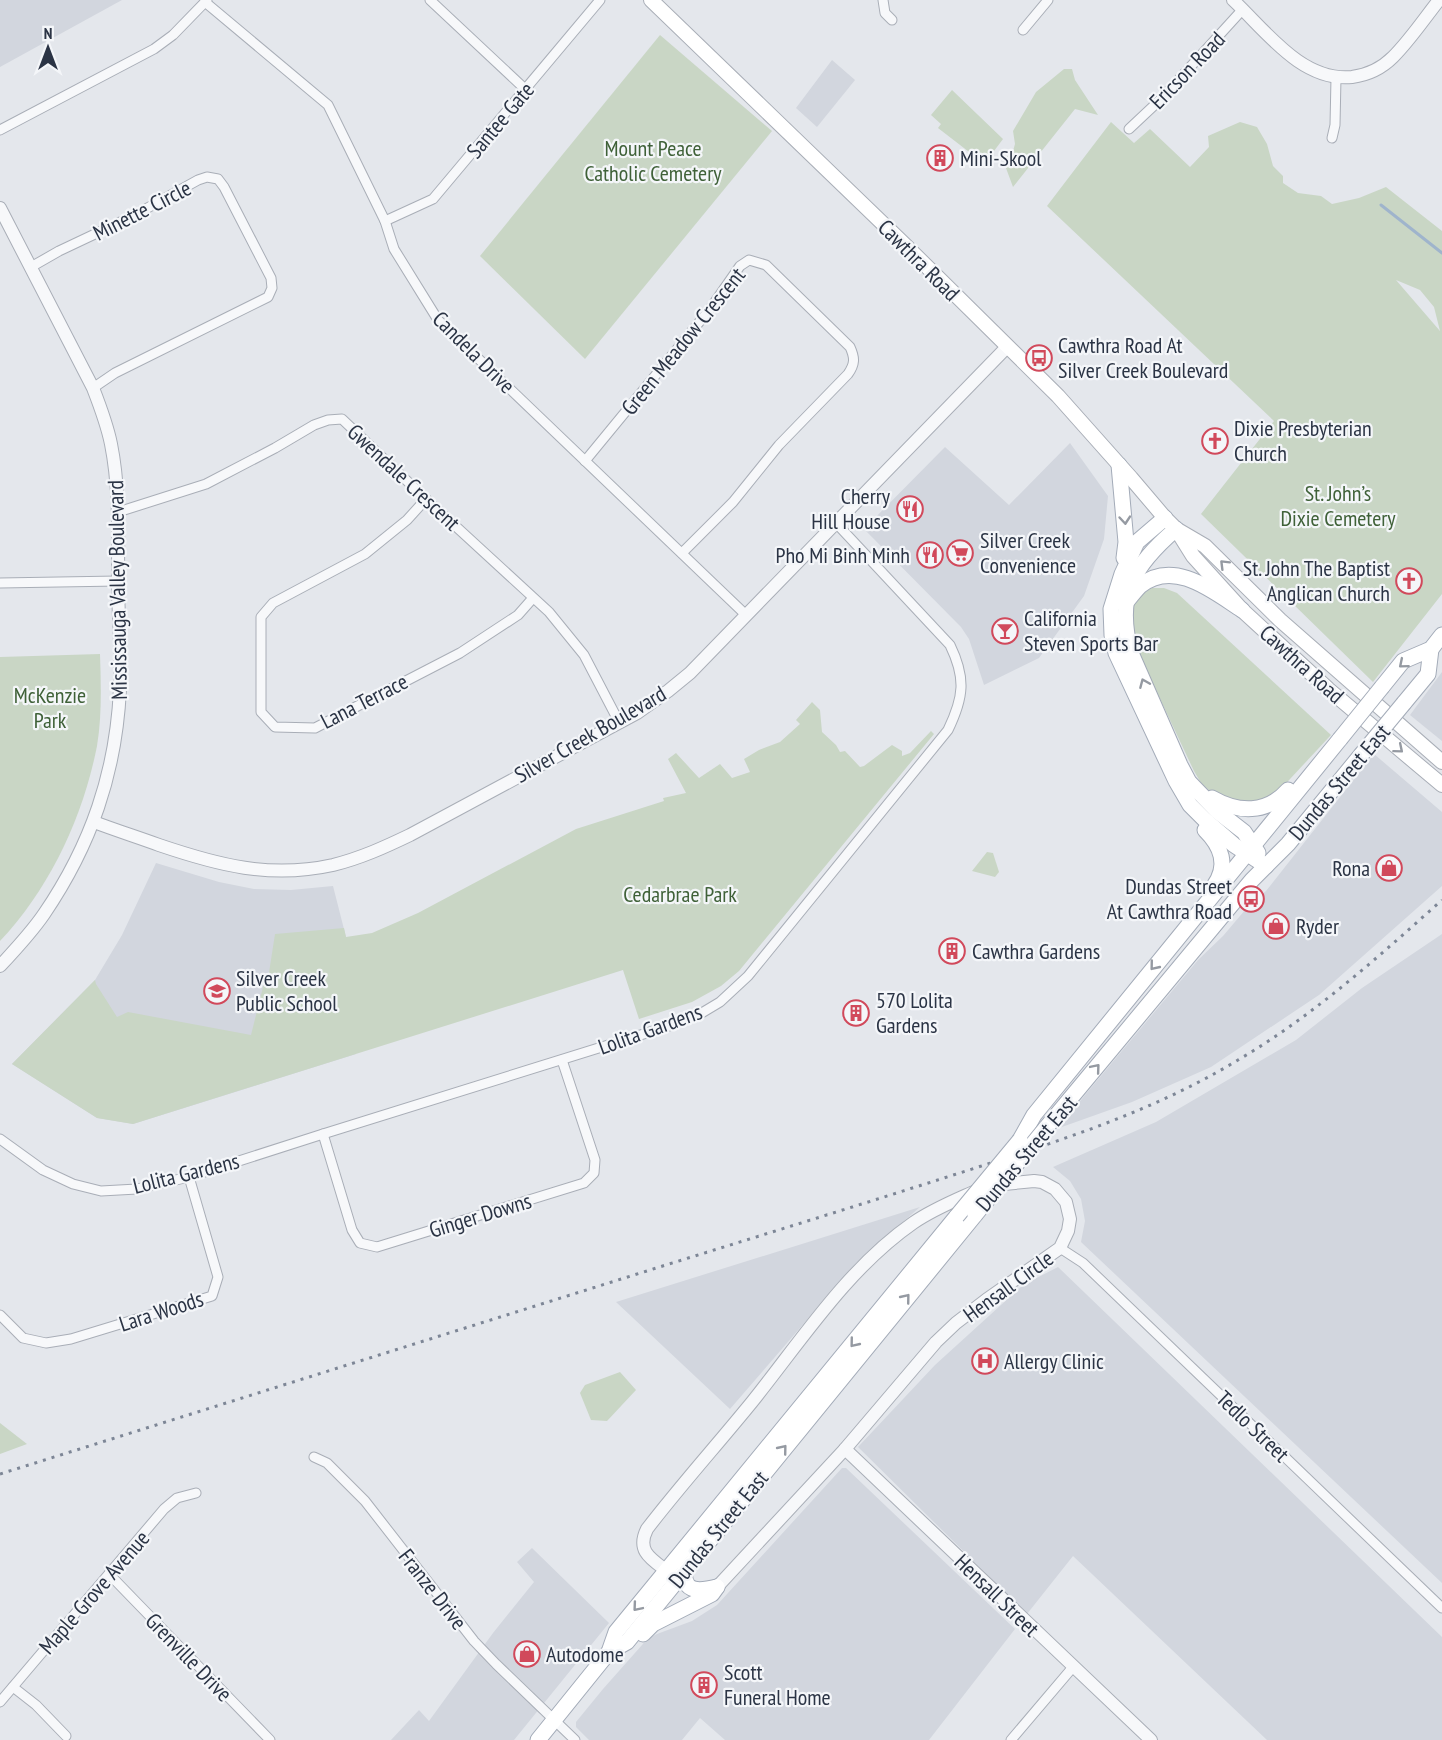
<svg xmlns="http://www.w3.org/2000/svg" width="1442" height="1740" font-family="'PT Sans Narrow',sans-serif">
<rect width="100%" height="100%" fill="#e4e7ec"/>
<g fill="#d2d6de">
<polygon points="0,0 122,0 0,67"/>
<polygon points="832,60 855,80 817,127 796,108"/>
<polygon points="1070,443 1108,496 1104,539 1084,596 1039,658 984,685 969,639 961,627 864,529 945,447 1009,505"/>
<polygon points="1442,672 1442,741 1410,715"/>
<polygon points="1374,754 1442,812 1442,886 1319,995 1211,1067 1132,1102 1059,1128 1085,1095 1198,960 1223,936 1251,903 1266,891"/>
<polygon points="156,863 219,882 254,889 291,890 333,886 346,937 356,1054 133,1124 97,1118 12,1064 95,980 122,935"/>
<polygon points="1442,934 1442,1583 1081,1242 1085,1221 1081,1199 1070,1181 1053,1167 1156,1122 1296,1040 1362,988"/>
<polygon points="920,1207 857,1262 730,1409 616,1302"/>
<polygon points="1058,1267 1442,1637 1442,1740 1267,1740 1073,1556 1027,1614 858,1447 935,1365 1023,1285"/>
<polygon points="842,1468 846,1468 1015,1629 929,1740 725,1740 700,1718 682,1740 589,1740 576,1727 576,1722 603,1689 642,1645 647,1639 657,1634 692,1621 717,1605"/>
<polygon points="532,1548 609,1623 514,1740 391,1740 419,1710 429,1721 493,1633 534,1582 517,1562"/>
</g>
<g fill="#c9d6c5" fill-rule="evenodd">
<polygon points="660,35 772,131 585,359 480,256"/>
<polygon points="1064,69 1072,69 1075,80 1098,115 1075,109 1013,187 1003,160 1013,151 1015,144 1013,131 1036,92"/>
<polygon points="952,90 1003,139 985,163 973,155 938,128 941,124 931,115"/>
<path d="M 1111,122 L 1134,143 L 1150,129 L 1190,167 L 1209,147 L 1208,136 L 1240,122 L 1257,127 L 1267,144 L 1273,166 L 1283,176 L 1283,183 L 1298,193 L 1321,196 L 1332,204 L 1359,198 L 1386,187 L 1442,231 L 1442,594 L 1373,682 L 1201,514 L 1274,421 L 1047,206 ZM 1396,280 L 1420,290 L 1434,307 L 1440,331 Z"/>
<path d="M 1152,588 L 1164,588 L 1177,593 L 1331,735 L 1277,793 L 1248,804 L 1213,794 L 1201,783 L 1194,771 L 1136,648 C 1129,624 1126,600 1152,588 Z"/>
<path d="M 100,654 C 101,684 102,716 97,746 C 83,817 50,888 0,941 L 0,657 Z"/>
<polygon points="812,702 820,710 822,732 836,745 840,752 845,751 860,767 864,766 892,745 902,751 902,756 910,753 931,731 934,734 739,971 721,986 692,1002 639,1019 623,970 133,1124 97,1118 12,1064 95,980 96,984 117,1017 128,1012 251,1035 265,979 268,979 275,934 344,928 346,937 372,933 418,913 576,829 664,801 663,798 686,793 668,759 676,753 699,778 720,764 732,778 750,772 744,759 759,750 780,742 800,724 796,720"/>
<polygon points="987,852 993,853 999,872 995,877 972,871"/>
<polygon points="620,1372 636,1390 607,1421 591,1420 580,1393 585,1385"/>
<polygon points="0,1423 27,1444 0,1454"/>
</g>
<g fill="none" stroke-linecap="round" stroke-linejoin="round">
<polyline stroke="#9fb4cc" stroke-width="3" points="1381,205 1442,253"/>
<g stroke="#a9aeb7" stroke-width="11">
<g id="minor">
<polyline points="430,0 525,89"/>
<polyline points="883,0 885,13 892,20"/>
<polyline points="205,2 328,105 385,221 394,249 438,320 746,615"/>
<polyline points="1023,30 1048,0"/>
<polyline points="1129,129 1162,98 1243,9"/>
<polyline points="0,130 154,49 173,35 207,0"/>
<polyline points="1332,138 1335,125 1336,78"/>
<polyline points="385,221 433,199 600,0"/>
<polyline points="31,267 59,251 133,216 198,180 207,177 218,179 224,187 271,278 272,288 268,297 115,373 93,388"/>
<path d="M 585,461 L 710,309 L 740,266 L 749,260 L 766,265 L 850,347 C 855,358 855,364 848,374 L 779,445 L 733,502 L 682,553"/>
<polyline points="426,499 407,520 365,554 273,603 261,617 261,712 275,727 315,728 460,653 518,615 533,598"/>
<polyline points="118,512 206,484 275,448 314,425 328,420 342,419 426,499 549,612 584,655 619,722"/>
<polyline points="0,583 118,581"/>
<polyline points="323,1134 352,1230 360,1243 377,1247 584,1183 594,1173 595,1160 562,1060"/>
<path d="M 0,1139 L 43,1170 L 73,1184 L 101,1191 L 137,1189 L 189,1177 L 323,1134 L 666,1027 L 700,1014 L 720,1002 L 748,976 L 948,730 C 964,697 966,678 950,645 L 836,523"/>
<polyline points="1060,1248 1083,1263 1442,1608"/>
<polyline points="0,1315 23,1338 46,1343 71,1339 212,1296 218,1277 189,1177"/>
<polyline points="314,1457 327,1463 365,1501 474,1641 496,1664 575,1740"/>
<polyline points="109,1574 270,1740"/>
<polyline points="13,1687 36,1705 66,1736"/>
<polyline points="0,1702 164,1509 177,1498 196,1493"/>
<polyline points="1011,1740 1073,1667"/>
</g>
</g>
<g stroke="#a9aeb7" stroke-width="14">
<g id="tertiary">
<path d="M 1233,0 C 1266,31 1302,82 1352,77 C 1367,75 1382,68 1393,57 C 1410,40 1424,19 1439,0"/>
<path d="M 0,208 L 93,388 C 100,406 107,424 111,444 C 120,489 118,534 118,580 C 118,616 122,653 120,689 C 116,773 91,845 44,914 C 31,933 15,950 0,966"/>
<path d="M 94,822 C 115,830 137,837 159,845 C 218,865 270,879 333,865 C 361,858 385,847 410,835 L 637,713 L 668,691 L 690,673 L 1007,347"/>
<polyline points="845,1449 1151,1740"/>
<path d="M 667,1571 C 651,1559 636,1551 647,1529 C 680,1486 717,1445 752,1402 C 801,1341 847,1269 913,1223 C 933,1209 956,1200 978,1190"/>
<polyline points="717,1587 845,1449 936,1342 956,1323 986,1300 1060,1248 1068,1231 1070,1219 1066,1202 1055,1189 1042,1182 1034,1181 994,1185"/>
</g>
</g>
<g stroke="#a9aeb7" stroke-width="16">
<g id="secondary">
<polyline points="651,0 904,244 1058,396 1131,478 1165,518 1176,529 1205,546 1280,620 1442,762"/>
<polyline points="1178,532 1193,556 1242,610 1328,689 1442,785"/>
</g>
</g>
<g stroke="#a3abb8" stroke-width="17">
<g id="primary">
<polyline points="1119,465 1126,542 1124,558"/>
<polyline points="1165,518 1137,542 1122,574 1111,609 1112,635 1116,653 1176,781 1190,805 1205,820 1234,845 1266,866"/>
<path d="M 1176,529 C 1133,566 1115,595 1131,653 L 1180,765 L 1189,782 L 1217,811 L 1244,832 L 1258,853"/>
<path d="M 1128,600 C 1132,595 1136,590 1140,586 C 1174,558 1214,592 1242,610"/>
<polyline points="1382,687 1403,661 1431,649 1442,635"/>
<polyline points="1404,703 1428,674 1431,649"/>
<path d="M 1212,798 C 1238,813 1267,814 1288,790"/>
<path d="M 1205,830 C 1221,846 1229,865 1214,886"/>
<polyline points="1045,1129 1252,880 1288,844 1361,755"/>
<polyline points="1020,1140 1034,1115 1340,739"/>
<path d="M 685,1570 C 682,1594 701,1591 717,1587"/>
<polyline points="643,1634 653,1624 712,1594 717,1587"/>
<polyline points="609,1652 627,1642 975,1215"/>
<polyline points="538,1740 609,1652 616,1632 957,1216"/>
</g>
</g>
<use href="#minor" stroke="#f7f8fa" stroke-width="9"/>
<use href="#tertiary" stroke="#f7f8fa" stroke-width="12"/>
<use href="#secondary" stroke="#fff" stroke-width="14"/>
<use href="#primary" stroke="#fff" stroke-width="15"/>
<path stroke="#7d8696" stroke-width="3" stroke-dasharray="3 6" stroke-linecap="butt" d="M 0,1474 C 223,1404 446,1334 669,1264 C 769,1233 869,1202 969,1170 C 1062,1140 1154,1111 1238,1060 C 1313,1016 1377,958 1442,900"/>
<g stroke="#a3abb8" stroke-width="17" stroke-linecap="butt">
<g id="primary-bridge">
<polyline points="1340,739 1382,687"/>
<polyline points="1361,755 1404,703"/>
<polyline points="975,1215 1045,1129"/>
<polyline points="957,1216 1020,1140"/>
</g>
</g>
<use href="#primary-bridge" stroke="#fff" stroke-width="15"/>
</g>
<defs><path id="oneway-chevron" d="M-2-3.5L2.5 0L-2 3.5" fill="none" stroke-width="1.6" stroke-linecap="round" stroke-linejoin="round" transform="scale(1.5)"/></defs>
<g stroke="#959aa2">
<use href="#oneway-chevron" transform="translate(1125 520) rotate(85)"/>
<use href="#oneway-chevron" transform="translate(1224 564) rotate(-135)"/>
<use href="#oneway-chevron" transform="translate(1403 664) rotate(140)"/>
<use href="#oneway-chevron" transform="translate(1144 683) rotate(-113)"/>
<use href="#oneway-chevron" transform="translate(1399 749) rotate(40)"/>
<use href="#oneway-chevron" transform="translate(1154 966) rotate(129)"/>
<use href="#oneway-chevron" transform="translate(1096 1068) rotate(-50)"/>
<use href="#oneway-chevron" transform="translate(906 1298) rotate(-51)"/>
<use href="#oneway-chevron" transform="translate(854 1343) rotate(129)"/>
<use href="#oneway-chevron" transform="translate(783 1449) rotate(-51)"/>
<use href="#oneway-chevron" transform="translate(637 1607) rotate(130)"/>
</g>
<defs>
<g id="building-ring" transform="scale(1.35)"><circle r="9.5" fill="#f4f6f9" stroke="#d1495b" stroke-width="1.5"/><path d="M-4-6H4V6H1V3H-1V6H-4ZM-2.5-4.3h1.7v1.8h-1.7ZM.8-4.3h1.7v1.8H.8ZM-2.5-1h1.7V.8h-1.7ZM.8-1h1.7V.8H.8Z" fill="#d1495b"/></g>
<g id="bus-ring" transform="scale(1.35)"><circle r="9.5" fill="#f4f6f9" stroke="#d1495b" stroke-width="1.5"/><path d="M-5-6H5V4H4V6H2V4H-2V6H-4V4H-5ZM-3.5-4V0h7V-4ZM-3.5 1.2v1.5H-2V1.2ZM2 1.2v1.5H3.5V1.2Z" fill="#d1495b"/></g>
<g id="church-ring" transform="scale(1.35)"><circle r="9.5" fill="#f4f6f9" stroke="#d1495b" stroke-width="1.5"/><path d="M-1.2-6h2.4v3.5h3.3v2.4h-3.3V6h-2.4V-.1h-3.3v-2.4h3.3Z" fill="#d1495b"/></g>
<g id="restaurant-ring" transform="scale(1.35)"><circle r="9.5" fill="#f4f6f9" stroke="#d1495b" stroke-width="1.5"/><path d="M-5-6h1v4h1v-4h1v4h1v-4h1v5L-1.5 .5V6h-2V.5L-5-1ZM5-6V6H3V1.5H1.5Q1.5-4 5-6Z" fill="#d1495b"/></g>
<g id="supermarket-ring" transform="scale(1.35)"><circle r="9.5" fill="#f4f6f9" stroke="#d1495b" stroke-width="1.5"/><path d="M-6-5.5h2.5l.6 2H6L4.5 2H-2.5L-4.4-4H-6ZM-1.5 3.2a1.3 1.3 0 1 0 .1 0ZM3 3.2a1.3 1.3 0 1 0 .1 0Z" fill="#d1495b"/></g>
<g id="bar-ring" transform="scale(1.35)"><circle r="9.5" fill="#f4f6f9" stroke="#d1495b" stroke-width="1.5"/><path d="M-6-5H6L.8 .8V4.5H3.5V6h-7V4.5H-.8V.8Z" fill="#d1495b"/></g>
<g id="shop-ring" transform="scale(1.35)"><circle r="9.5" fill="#f4f6f9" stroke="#d1495b" stroke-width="1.5"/><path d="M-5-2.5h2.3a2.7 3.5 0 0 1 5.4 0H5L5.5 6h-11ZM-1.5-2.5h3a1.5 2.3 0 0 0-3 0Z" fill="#d1495b"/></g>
<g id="school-ring" transform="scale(1.35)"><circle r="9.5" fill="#f4f6f9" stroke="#d1495b" stroke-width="1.5"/><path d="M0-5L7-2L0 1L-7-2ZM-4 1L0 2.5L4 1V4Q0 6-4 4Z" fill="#d1495b"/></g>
<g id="hospital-ring" transform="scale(1.35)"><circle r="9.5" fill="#f4f6f9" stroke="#d1495b" stroke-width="1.5"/><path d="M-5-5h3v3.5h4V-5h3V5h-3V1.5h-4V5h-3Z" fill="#d1495b"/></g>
</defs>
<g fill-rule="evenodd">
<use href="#building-ring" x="940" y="158"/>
<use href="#bus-ring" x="1039" y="358"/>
<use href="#church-ring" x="1215" y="441"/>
<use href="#restaurant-ring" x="910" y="509"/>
<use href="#supermarket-ring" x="960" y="553"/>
<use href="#restaurant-ring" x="930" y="555"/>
<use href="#church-ring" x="1409" y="581"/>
<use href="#bar-ring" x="1005" y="631"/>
<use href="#shop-ring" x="1389" y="868"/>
<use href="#bus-ring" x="1251" y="899"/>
<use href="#shop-ring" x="1276" y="926"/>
<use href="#building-ring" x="952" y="951"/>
<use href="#school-ring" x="217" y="991"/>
<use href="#building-ring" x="856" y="1013"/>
<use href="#hospital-ring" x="985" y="1361"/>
<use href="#shop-ring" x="527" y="1654"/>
<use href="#building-ring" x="704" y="1685"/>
</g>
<g text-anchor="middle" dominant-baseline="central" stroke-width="4.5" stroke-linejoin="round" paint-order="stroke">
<g font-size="22" fill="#2b3445" stroke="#f4f6f9">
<text transform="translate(1187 70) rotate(-46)">Ericson Road</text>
<text transform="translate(500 120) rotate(-50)">Santee Gate</text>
<text transform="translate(142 210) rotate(-27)">Minette Circle</text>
<text transform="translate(919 260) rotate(45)">Cawthra Road</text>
<text transform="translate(683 341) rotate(-51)">Green Meadow Crescent</text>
<text transform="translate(474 352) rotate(45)">Candela Drive</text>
<text transform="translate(404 477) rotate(43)">Gwendale Crescent</text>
<text transform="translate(117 590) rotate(-91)">Mississauga Valley Boulevard</text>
<text transform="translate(1302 664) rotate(42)">Cawthra Road</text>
<text transform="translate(364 701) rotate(-27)">Lana Terrace</text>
<text transform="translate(590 734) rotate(-30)">Silver Creek Boulevard</text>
<text transform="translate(1339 782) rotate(-50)">Dundas Street East</text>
<text transform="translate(650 1029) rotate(-20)">Lolita Gardens</text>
<text transform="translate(1026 1153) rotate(-50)">Dundas Street East</text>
<text transform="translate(186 1173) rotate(-14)">Lolita Gardens</text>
<text transform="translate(480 1215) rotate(-17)">Ginger Downs</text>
<text transform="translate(1008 1286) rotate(-36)">Hensall Circle</text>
<text transform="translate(161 1311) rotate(-18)">Lara Woods</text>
<text transform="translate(1253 1426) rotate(44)">Tedlo Street</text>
<text transform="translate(718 1529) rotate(-51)">Dundas Street East</text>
<text transform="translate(433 1589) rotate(52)">Franze Drive</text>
<text transform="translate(94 1592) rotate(-49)">Maple Grove Avenue</text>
<text transform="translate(997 1595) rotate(44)">Hensall Street</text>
<text transform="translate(189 1657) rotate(46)">Grenville Drive</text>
</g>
<g font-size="22" fill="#3f6138" stroke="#f4f6f9">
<text x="653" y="148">Mount Peace<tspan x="653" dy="25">Catholic Cemetery</tspan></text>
<text x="1338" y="493">St. John’s<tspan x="1338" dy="25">Dixie Cemetery</tspan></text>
<text x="50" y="695">McKenzie<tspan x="50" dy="25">Park</tspan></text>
<text x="680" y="894">Cedarbrae Park</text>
</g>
<g font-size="22" fill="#2b3445" stroke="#f4f6f9" text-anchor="start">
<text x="960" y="158">Mini-Skool</text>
<text x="1058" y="345">Cawthra Road At<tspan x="1058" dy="25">Silver Creek Boulevard</tspan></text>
<text x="1234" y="428">Dixie Presbyterian<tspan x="1234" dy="25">Church</tspan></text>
<text x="890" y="496" text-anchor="end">Cherry<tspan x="890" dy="25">Hill House</tspan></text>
<text x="980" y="540">Silver Creek<tspan x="980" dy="25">Convenience</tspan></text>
<text x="910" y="555" text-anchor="end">Pho Mi Binh Minh</text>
<text x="1390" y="568" text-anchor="end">St. John The Baptist<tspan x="1390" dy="25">Anglican Church</tspan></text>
<text x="1024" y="618">California<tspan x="1024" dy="25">Steven Sports Bar</tspan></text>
<text x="1370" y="868" text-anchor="end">Rona</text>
<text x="1232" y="886" text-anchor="end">Dundas Street<tspan x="1232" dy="25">At Cawthra Road</tspan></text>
<text x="1296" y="926">Ryder</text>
<text x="972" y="951">Cawthra Gardens</text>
<text x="236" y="978">Silver Creek<tspan x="236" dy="25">Public School</tspan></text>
<text x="876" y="1000">570 Lolita<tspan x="876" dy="25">Gardens</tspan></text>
<text x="1004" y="1361">Allergy Clinic</text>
<text x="546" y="1654">Autodome</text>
<text x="724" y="1672">Scott<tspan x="724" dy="25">Funeral Home</tspan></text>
</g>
</g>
<g transform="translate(48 48)" stroke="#f4f6f9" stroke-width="4.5" paint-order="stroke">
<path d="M0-4.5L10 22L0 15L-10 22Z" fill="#2b3445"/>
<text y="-9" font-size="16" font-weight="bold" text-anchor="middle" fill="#2b3445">N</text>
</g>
</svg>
